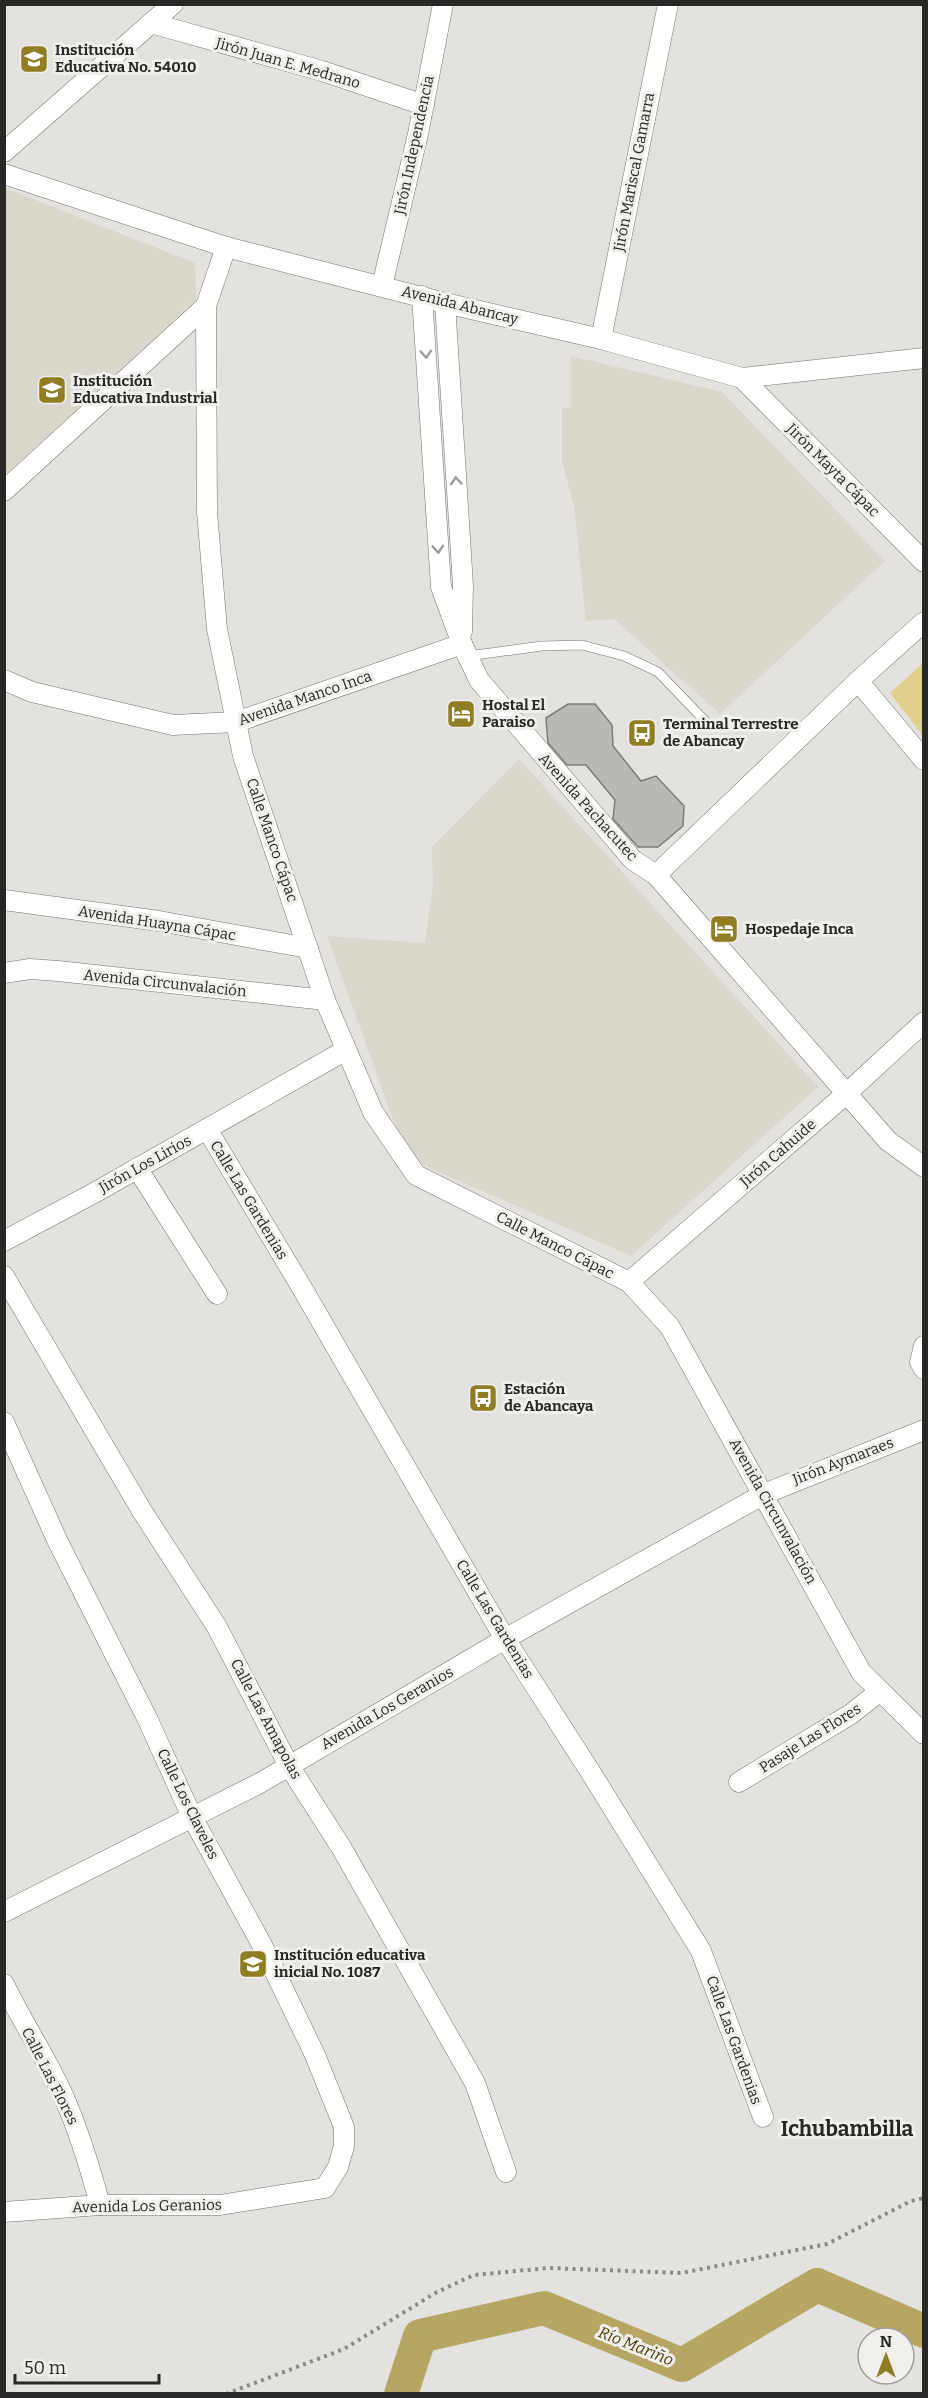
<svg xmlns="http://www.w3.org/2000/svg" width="928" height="2398" font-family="Bitter,serif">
<rect width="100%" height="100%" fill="#e3e2df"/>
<g fill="#d9d6cc">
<polygon points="5,188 195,263 196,299 5,480"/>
<polygon points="571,356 722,392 885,561 720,714 614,619 586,621 574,506 562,462 562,408 571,408"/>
<polygon points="519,759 818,1087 631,1256 407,1158 327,936 425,943 433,885 432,847"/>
</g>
<polygon fill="#dfd08e" points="923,663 923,736 890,693"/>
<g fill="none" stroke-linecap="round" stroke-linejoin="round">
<polyline stroke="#b5a664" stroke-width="34" points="401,2394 420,2336 544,2308 682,2365 817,2285 924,2331"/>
</g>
<polygon fill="#b9b8b5" stroke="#7d7c79" stroke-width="1.5" points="568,704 595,704 612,725 613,746 641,781 656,776 684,806 683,826 658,847 638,847 613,819 615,800 586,765 567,765 548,743 546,718"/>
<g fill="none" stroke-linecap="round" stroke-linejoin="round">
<g stroke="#747370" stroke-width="10">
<polyline id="service" points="468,656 542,646 582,645 624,656 658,672 711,727"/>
</g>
<g stroke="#747370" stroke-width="21">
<g id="minor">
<polyline points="151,23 322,71 424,105"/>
<polyline points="4,152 173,4"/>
<polyline points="4,174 226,247 445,303 601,339 742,378 924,358"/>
<polyline points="226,247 206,306 207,512 217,629 243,756 325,1000 373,1112 416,1175 629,1282 670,1327 861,1672 924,1734"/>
<polyline points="382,286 418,134 443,4"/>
<polyline points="422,296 441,587 462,644 479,680 633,860 656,875 888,1141 924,1167"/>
<polyline points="445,303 463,585 462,632"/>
<polyline points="601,339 668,4"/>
<polyline points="742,378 924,562"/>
<polyline points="4,491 206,306"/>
<polyline points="4,680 32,692 173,725 236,722 462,644"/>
<polyline points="858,681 924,760"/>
<polyline points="656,875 858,681 924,622"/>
<polyline points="4,900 159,921 308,948"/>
<polyline points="4,973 30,969 58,971 325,1000"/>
<polyline points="207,1129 302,1288 505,1639 593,1776 701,1951 763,2117"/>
<polyline points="137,1168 217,1294"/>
<polyline points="4,1241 94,1193 346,1050"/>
<polyline points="4,1276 142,1511 217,1627 289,1766 341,1847 475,2083 506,2172"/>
<polyline points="629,1282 846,1094 924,1022"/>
<polyline points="924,1346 920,1362 924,1369"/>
<polyline points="4,1422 58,1542 147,1718 192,1817 262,1945 315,2055 344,2127 344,2146 338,2167 325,2188 220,2205 100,2205 4,2212"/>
<polyline points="739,1782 851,1714 880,1691"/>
<polyline points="4,1912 260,1783 505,1639 764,1494 924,1430"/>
<path d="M 4,1984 C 22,2022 46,2057 63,2095 C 79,2131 90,2167 100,2205"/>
</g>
</g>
<polyline stroke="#8a8987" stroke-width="4" stroke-dasharray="3 4.5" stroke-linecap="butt" points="226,2394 344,2349 437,2292 474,2275 548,2268 682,2273 827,2244 911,2201 924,2198"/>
<use href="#service" stroke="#fff" stroke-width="9"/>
<use href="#minor" stroke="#fff" stroke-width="20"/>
</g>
<defs><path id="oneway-chevron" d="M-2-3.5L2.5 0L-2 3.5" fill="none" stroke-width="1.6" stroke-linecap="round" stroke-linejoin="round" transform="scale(1.5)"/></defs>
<g stroke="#9e9e9e">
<use href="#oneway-chevron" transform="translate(426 354) rotate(86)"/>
<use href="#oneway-chevron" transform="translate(456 481) rotate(-94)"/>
<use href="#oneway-chevron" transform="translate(438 549) rotate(86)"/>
</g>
<defs>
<g id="school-square" transform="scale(1.5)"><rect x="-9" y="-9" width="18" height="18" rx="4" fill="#907e25" stroke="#f0efec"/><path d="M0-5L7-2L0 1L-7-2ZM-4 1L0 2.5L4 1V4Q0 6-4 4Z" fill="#fff"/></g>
<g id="hotel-square" transform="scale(1.5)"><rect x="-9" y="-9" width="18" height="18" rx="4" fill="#907e25" stroke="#f0efec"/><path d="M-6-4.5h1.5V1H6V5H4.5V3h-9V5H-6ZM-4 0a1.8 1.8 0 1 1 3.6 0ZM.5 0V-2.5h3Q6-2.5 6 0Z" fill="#fff"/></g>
<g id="bus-square" transform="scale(1.5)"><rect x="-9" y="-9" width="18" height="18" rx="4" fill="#907e25" stroke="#f0efec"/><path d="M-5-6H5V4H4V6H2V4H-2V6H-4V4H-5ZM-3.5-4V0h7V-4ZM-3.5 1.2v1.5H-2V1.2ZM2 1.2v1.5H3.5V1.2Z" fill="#fff"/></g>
</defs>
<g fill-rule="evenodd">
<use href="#school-square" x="34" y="59"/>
<use href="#school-square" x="52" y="390"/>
<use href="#hotel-square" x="461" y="714"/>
<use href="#bus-square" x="642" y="733"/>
<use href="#hotel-square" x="724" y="929"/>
<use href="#bus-square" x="483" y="1398"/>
<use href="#school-square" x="253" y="1964"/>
</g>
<g text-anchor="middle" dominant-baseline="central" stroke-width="6" stroke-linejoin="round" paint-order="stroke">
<g font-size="15" font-weight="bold" fill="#282827" stroke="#f0efec" text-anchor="start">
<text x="55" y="50">Institución<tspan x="55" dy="17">Educativa No. 54010</tspan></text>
<text x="73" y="381">Institución<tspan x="73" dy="17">Educativa Industrial</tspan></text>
<text x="482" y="705">Hostal El<tspan x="482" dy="17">Paraiso</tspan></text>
<text x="663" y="724">Terminal Terrestre<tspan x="663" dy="17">de Abancay</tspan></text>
<text x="745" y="929">Hospedaje Inca</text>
<text x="504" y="1389">Estación<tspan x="504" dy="17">de Abancaya</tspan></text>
<text x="274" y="1955">Institución educativa<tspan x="274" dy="17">inicial No. 1087</tspan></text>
</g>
<g font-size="15" fill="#282827" stroke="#f0efec">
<text transform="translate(288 63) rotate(16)">Jirón Juan E. Medrano</text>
<text transform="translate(414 145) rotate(-78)">Jirón Independencia</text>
<text transform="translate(634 172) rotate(-79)">Jirón Mariscal Gamarra</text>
<text transform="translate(460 305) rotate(14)">Avenida Abancay</text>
<text transform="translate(833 470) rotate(45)">Jirón Mayta Cápac</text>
<text transform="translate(305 698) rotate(-19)">Avenida Manco Inca</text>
<text transform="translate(588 807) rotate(48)">Avenida Pachacutec</text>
<text transform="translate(272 840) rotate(71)">Calle Manco Cápac</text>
<text transform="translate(157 923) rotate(9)">Avenida Huayna Cápac</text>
<text transform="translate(165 983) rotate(6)">Avenida Circunvalación</text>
<text transform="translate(778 1153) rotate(-41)">Jirón Cahuide</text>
<text transform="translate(145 1164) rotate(-29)">Jirón Los Lirios</text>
<text transform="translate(249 1200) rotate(59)">Calle Las Gardenias</text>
<text transform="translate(555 1245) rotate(27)">Calle Manco Cápac</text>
<text transform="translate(843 1461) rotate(-21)">Jirón Aymaraes</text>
<text transform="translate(773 1511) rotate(61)">Avenida Circunvalación</text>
<text transform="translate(495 1619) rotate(59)">Calle Las Gardenias</text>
<text transform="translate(387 1708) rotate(-30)">Avenida Los Geranios</text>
<text transform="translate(266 1719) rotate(62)">Calle Las Amapolas</text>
<text transform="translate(810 1738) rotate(-32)">Pasaje Las Flores</text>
<text transform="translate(188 1804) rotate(64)">Calle Los Claveles</text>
<text transform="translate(734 2040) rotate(70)">Calle Las Gardenias</text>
<text transform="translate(50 2076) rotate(63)">Calle Las Flores</text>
<text transform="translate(147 2206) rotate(-1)">Avenida Los Geranios</text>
</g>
<g font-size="16" font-style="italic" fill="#4d420c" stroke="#f0efec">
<text transform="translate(636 2346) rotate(22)">Río Mariño</text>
</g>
<g font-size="21" font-weight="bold" fill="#282827" stroke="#f0efec">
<text x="847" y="2129">Ichubambilla</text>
</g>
</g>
<rect width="928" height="2398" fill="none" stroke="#282827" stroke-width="12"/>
<g transform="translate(886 2356)"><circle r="28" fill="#f0efec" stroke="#a09f9d" stroke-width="1.5"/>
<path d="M0-4.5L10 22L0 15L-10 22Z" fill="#907e25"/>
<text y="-9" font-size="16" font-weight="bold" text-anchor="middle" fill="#282827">N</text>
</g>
<path d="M15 2374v9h144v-9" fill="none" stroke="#282827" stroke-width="3"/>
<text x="24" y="2374" font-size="18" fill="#282827" stroke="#f0efec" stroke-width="4.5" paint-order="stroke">50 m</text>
</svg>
